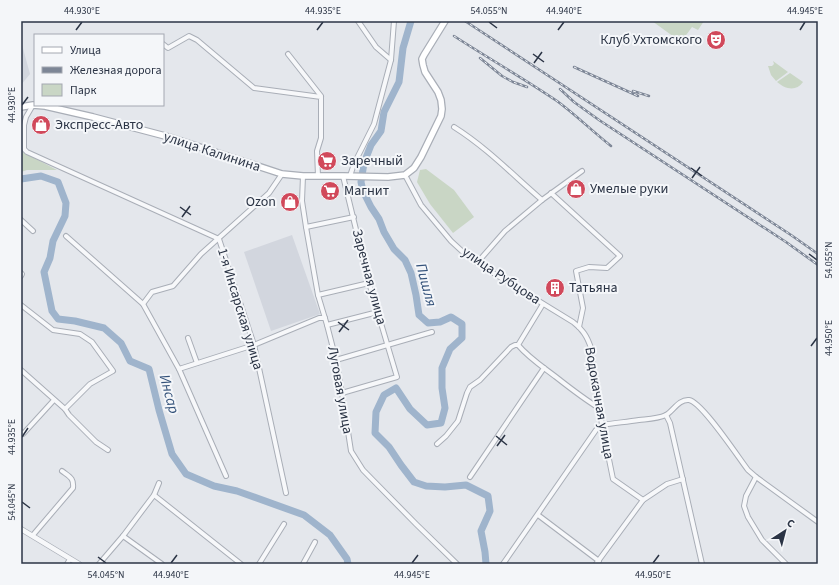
<svg xmlns="http://www.w3.org/2000/svg" width="839" height="585" font-family="'Source Sans 3',sans-serif">
<rect width="100%" height="100%" fill="#e4e7ec"/>
<g fill="#d2d6de">
<polygon points="21,41 30,74 21,85"/>
<polygon points="292,235 320,314 271,331 244,252"/>
</g>
<g fill="#c9d6c5">
<polygon points="652,21 704,21 698,30 692,27 681,42"/>
<polygon points="773,61 788,72 776,81 771,75 768,66 772,66 774,64"/>
<path d="M 790,73 L 803,82 C 796,92 785,89 777,82 Z"/>
<polygon points="21,151 57,170 27,170 21,172"/>
<polygon points="426,169 454,190 474,217 453,233 430,204 417,182 420,170"/>
</g>
<g fill="none" stroke-linecap="round" stroke-linejoin="round">
<g stroke="#9fb4cc" stroke-width="7">
<polyline points="411,21 403,48 399,82 384,112 381,131 371,145 364,163 361,182 363,191 371,207 379,219 384,232 394,249 405,260 411,273 416,295 419,315 428,323 440,322 451,317 462,324 462,338 450,349 442,368 442,388 445,408 441,423 427,425 410,409 396,388 384,395 376,412 375,433 389,447 401,465 414,482 426,486 445,487 466,485 488,496 490,511 481,531 485,552 486,564"/>
<polyline points="21,179 41,176 58,182 66,203 65,216 53,241 50,258 44,272 52,311 58,319 75,321 104,328 121,343 130,361 149,369 159,410 172,454 186,474 214,486 237,491 304,515 330,535 347,559 348,564"/>
</g>
<g stroke="#a9aeb7" stroke-width="6">
<g id="minor">
<polyline points="358,21 376,47 391,60"/>
<polyline points="163,44 168,48 189,36 197,40 254,88 321,97 321,138 317,151 318,176"/>
<polyline points="288,54 321,96"/>
<polyline points="33,105 26,117 24,125 24,149 27,152 219,239 254,345 286,493"/>
<path d="M 454,127 C 486,147 513,175 542,200"/>
<path d="M 405,175 L 421,205 L 451,241 L 464,253 L 485,268 L 573,322 C 583,330 587,336 591,348 L 602,425 L 613,479 L 643,500"/>
<polyline points="303,176 302,201 306,227 318,295 327,325 336,360 342,393 351,451 363,470 416,524 457,564"/>
<polyline points="350,176 354,164 374,124 391,60 394,21"/>
<polyline points="551,193 620,256 607,268 589,267 576,271 583,308 579,327"/>
<polyline points="21,220 33,231"/>
<polyline points="306,227 354,217"/>
<polyline points="66,236 143,304 179,369 226,476"/>
<polyline points="477,263 505,231 542,200 582,171"/>
<polyline points="21,273 22,274 21,276"/>
<polyline points="318,295 369,283"/>
<polyline points="143,304 152,292 173,286 201,254 269,193 282,174"/>
<polyline points="21,305 53,330 80,334 92,342 113,371 90,384 65,409"/>
<polyline points="327,325 378,312"/>
<polyline points="188,338 197,363"/>
<path d="M 518,345 C 529,358 543,367 556,377 C 570,388 584,399 599,408"/>
<polyline points="518,345 543,304"/>
<polyline points="336,360 432,332"/>
<polyline points="179,369 254,345 319,318 325,318"/>
<polyline points="21,370 65,409 69,415 96,442 108,450"/>
<polyline points="342,393 397,377 369,283 343,176"/>
<polyline points="666,415 670,423 702,564"/>
<path d="M 602,425 C 614,423 626,422 639,420 C 648,419 657,419 666,415 C 673,411 679,399 689,400 C 702,402 738,457 748,470 L 756,477 L 818,522"/>
<polyline points="21,432 23,434 54,400"/>
<polyline points="437,444 446,436 458,421 467,393 470,387 480,380 511,347 515,345 518,345"/>
<polyline points="470,477 544,368"/>
<polyline points="756,477 746,496 744,506 748,517 762,540 786,564"/>
<polyline points="154,495 241,564"/>
<polyline points="538,515 599,561"/>
<path d="M 33,535 L 73,488 C 74,478 70,477 62,471"/>
<polyline points="123,536 162,564"/>
<polyline points="67,564 70,559"/>
<polyline points="99,564 123,536 154,495 159,483"/>
<polyline points="259,564 284,524"/>
<polyline points="303,564 315,542"/>
<polyline points="503,564 596,430 602,425"/>
<polyline points="596,564 643,500 667,484 683,479"/>
</g>
</g>
<g stroke="#a9aeb7" stroke-width="6">
<polyline id="tertiary" points="21,529 79,564"/>
</g>
<g stroke="#a9aeb7" stroke-width="8">
<polyline id="secondary" points="21,107 33,105 45,106 93,117 169,137 282,174 303,176 343,176 388,177 405,175 414,168 421,157 441,116 442,109 441,100 438,92 425,72 423,65 422,59 424,55 445,21"/>
</g>
<use href="#minor" stroke="#f7f8fa" stroke-width="4"/>
<use href="#tertiary" stroke="#f7f8fa" stroke-width="4.5"/>
<use href="#secondary" stroke="#fff" stroke-width="5.5"/>
<g stroke="#7d8696" stroke-width="2.5">
<g id="rail">
<polyline points="465,21 791,235 818,254"/>
<path d="M 454,36 C 488,58 523,78 557,101 C 576,115 592,131 611,146"/>
<polyline points="480,58 502,76 513,82 527,87"/>
<polyline points="574,67 638,96"/>
<polyline points="560,89 574,102 599,120 786,242 818,265"/>
<polyline points="633,91 649,96"/>
</g>
</g>
<use href="#rail" stroke="#f4f6f9" stroke-width="1" stroke-dasharray="3" stroke-linecap="butt"/>
</g>
<path fill="none" stroke="#2b3445" stroke-width="1.5" d="M 489,22 L 497,28M 76,30 L 82,22M 317,30 L 323,22M 558,30 L 564,22M 800,30 L 805,22M 533,54 L 544,62M 534,63 L 542,52M 22,105 L 28,97M 691,168 L 702,176M 692,178 L 700,167M 180,207 L 191,215M 182,217 L 190,206M 809,254 L 817,260M 338,322 L 349,330M 339,332 L 348,320M 811,346 L 817,338M 496,436 L 507,445M 22,437 L 28,428M 497,446 L 505,435M 22,502 L 30,508M 98,557 L 106,563M 171,563 L 177,555M 412,563 L 418,555M 653,563 L 659,555"/>
<defs>
<g id="theatre-disc" transform="scale(1)"><circle r="9.5" fill="#d1495b" stroke="#f4f6f9"/><path d="M-5-5.5Q0-4 5-5.5V0Q5 5 0 6Q-5 5-5 0ZM-3.3-2.5H-1v1.5H-3.3ZM1-2.5H3.3v1.5H1ZM-2.8 1Q0 5.5 2.8 1Z" fill="#fff"/></g>
<g id="shop-disc" transform="scale(1)"><circle r="9.5" fill="#d1495b" stroke="#f4f6f9"/><path d="M-5-2.5h2.3a2.7 3.5 0 0 1 5.4 0H5L5.5 6h-11ZM-1.5-2.5h3a1.5 2.3 0 0 0-3 0Z" fill="#fff"/></g>
<g id="supermarket-disc" transform="scale(1)"><circle r="9.5" fill="#d1495b" stroke="#f4f6f9"/><path d="M-6-5.5h2.5l.6 2H6L4.5 2H-2.5L-4.4-4H-6ZM-1.5 3.2a1.3 1.3 0 1 0 .1 0ZM3 3.2a1.3 1.3 0 1 0 .1 0Z" fill="#fff"/></g>
<g id="building-disc" transform="scale(1)"><circle r="9.5" fill="#d1495b" stroke="#f4f6f9"/><path d="M-4-6H4V6H1V3H-1V6H-4ZM-2.5-4.3h1.7v1.8h-1.7ZM.8-4.3h1.7v1.8H.8ZM-2.5-1h1.7V.8h-1.7ZM.8-1h1.7V.8H.8Z" fill="#fff"/></g>
</defs>
<g fill-rule="evenodd">
<use href="#theatre-disc" x="716" y="40"/>
<use href="#shop-disc" x="41" y="125"/>
<use href="#supermarket-disc" x="327" y="161"/>
<use href="#shop-disc" x="576" y="189"/>
<use href="#supermarket-disc" x="330" y="191"/>
<use href="#shop-disc" x="290" y="202"/>
<use href="#building-disc" x="555" y="288"/>
</g>
<g text-anchor="middle" dominant-baseline="central" stroke-width="4" stroke-linejoin="round" paint-order="stroke">
<g font-size="14" fill="#2b3445" stroke="#f4f6f9" text-anchor="start">
<text x="702" y="40" text-anchor="end">Клуб Ухтомского</text>
<text x="55" y="125">Экспресс-Авто</text>
<text x="341" y="161">Заречный</text>
<text x="590" y="189">Умелые руки</text>
<text x="344" y="191">Магнит</text>
<text x="276" y="202" text-anchor="end">Ozon</text>
<text x="569" y="288">Татьяна</text>
</g>
<g font-size="14" fill="#2b3445" stroke="#f4f6f9">
<text transform="translate(212 152) rotate(18)">улица Калинина</text>
<text transform="translate(501 276) rotate(34)">улица Рубцова</text>
<text transform="translate(369 277) rotate(75)">Заречная улица</text>
<text transform="translate(240 309) rotate(73)">1-я Инсарская улица</text>
<text transform="translate(340 390) rotate(80)">Луговая улица</text>
<text transform="translate(599 403) rotate(80)">Водокачная улица</text>
</g>
<g font-size="15" font-style="italic" fill="#34527a" stroke="#f4f6f9">
<text transform="translate(426 285) rotate(75)">Пишля</text>
<text transform="translate(169 394) rotate(75)">Инсар</text>
</g>
</g>
<rect width="839" height="585" fill="none" stroke="#f4f6f9" stroke-width="44"/>
<rect x="34" y="34" width="130" height="72" fill="#f4f6f9" stroke="#a4a8b1"/>
<rect x="42" y="47" width="20" height="6" fill="#ffffff" stroke="#a4a8b1"/>
<text x="70" y="54" font-size="12" fill="#2b3445">Улица</text>
<rect x="42" y="67" width="20" height="6" fill="#7d8696" stroke="#a4a8b1"/>
<text x="70" y="74" font-size="12" fill="#2b3445">Железная дорога</text>
<rect x="42" y="84" width="20" height="12" fill="#c9d6c5" stroke="#a4a8b1"/>
<text x="70" y="94" font-size="12" fill="#2b3445">Парк</text>
<g transform="translate(785 531) rotate(36)" stroke="#f4f6f9" stroke-width="3" paint-order="stroke">
<path d="M0-3L7 15L0 10L-7 15Z" fill="#2b3445"/>
<text y="-6" font-size="11" font-weight="bold" text-anchor="middle" fill="#2b3445">С</text>
</g>
<rect x="22" y="22" width="795" height="541" fill="none" stroke="#2b3445" stroke-width="1.5"/>
<g font-size="10" text-anchor="middle" fill="#2b3445">
<text x="82" y="14">44.930°E</text>
<text x="323" y="14">44.935°E</text>
<text x="489" y="14">54.055°N</text>
<text x="564" y="14">44.940°E</text>
<text x="805" y="14">44.945°E</text>
<text transform="translate(11 105) rotate(-90)" y="4">44.930°E</text>
<text transform="translate(828 260) rotate(-90)" y="4">54.055°N</text>
<text transform="translate(828 338) rotate(-90)" y="4">44.950°E</text>
<text transform="translate(11 437) rotate(-90)" y="4">44.935°E</text>
<text transform="translate(11 502) rotate(-90)" y="4">54.045°N</text>
<text x="106" y="578">54.045°N</text>
<text x="171" y="578">44.940°E</text>
<text x="412" y="578">44.945°E</text>
<text x="653" y="578">44.950°E</text>
</g>
</svg>
